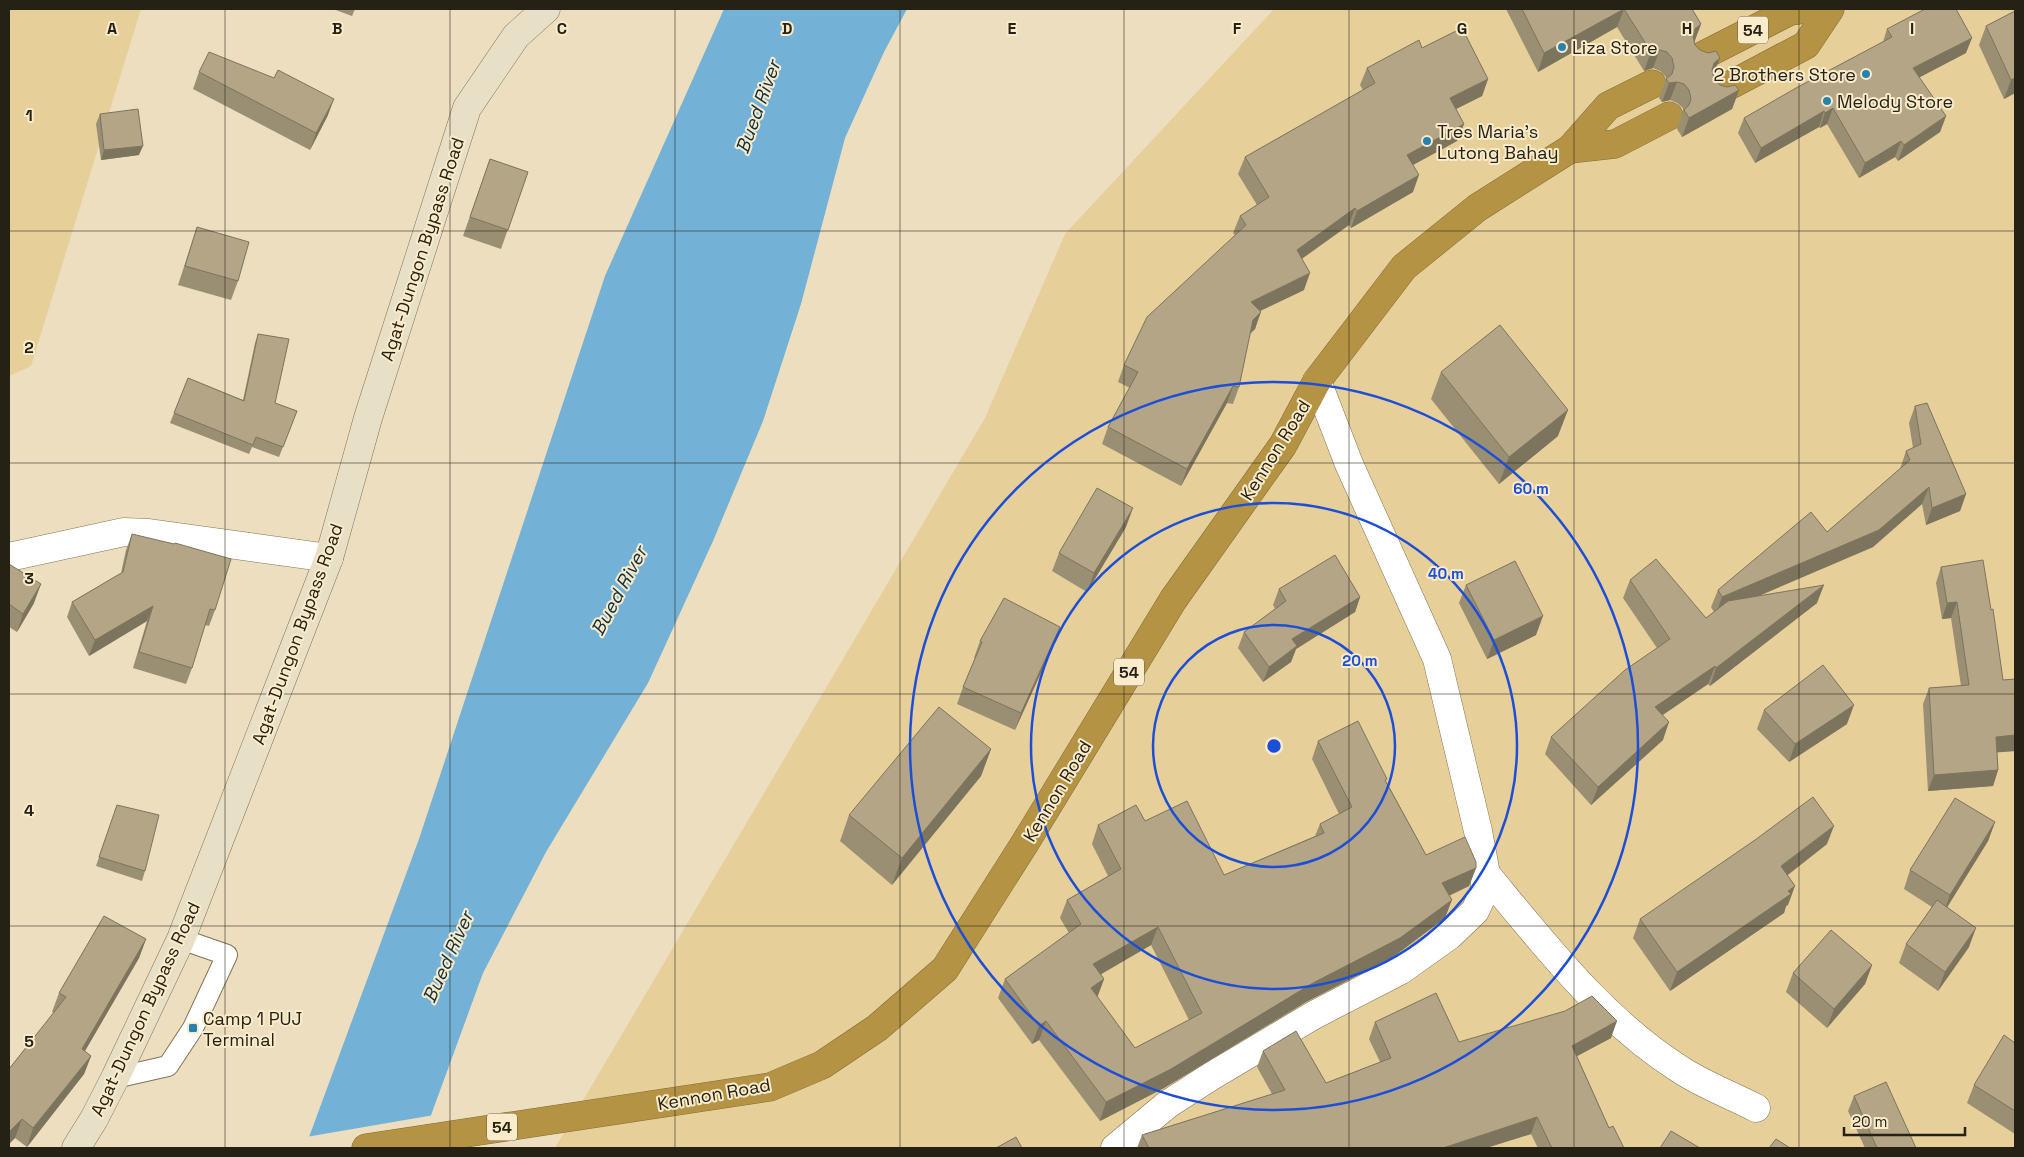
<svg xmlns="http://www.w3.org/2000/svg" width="2024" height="1157" font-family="'Space Grotesk',sans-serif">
<rect width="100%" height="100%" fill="#ecdebe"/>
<g fill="#e6cf99">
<polygon points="9,9 141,9 31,366 9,376"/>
<polygon points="1274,9 2015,9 2015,1148 555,1148 985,418 1065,234"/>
</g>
<polygon fill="#73b1d6" points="724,9 907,9 884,52 845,138 801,304 763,421 713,541 648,683 546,852 483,973 419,1148 305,1148 419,839 605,276"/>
<polygon fill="#ecdebe" points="434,1115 421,1148 302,1148 306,1137"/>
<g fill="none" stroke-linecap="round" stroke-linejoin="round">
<g stroke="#817457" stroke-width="22">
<polyline id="lane" points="115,1078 168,1066 193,1028 227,955 181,939"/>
</g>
<g stroke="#817457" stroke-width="29">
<g id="street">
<polyline points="9,557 124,532 149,533 329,558"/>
<path d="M 1486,874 C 1544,944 1602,1020 1681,1070 C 1704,1085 1731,1095 1756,1108"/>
<polyline points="1115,1148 1168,1104 1210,1077 1314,1015 1401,970 1450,935 1475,911 1484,892 1486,874 1478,831 1437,659 1349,464 1317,381"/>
</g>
</g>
<g stroke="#817457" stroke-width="29">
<polyline id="secondary" points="76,1148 94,1119 115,1078 181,939 329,558 368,418 467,108 516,36 546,9"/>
</g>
<g stroke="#826c34" stroke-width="29">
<g id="highway">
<polyline points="1702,56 1790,11 1806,9"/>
<polyline points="1721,90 1806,45 1830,9"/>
<polyline points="1570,149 1615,144 1669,116"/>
<polyline points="366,1148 770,1087 822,1065 877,1028 945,969 1025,843 1173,600 1283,445 1317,381 1404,267 1477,208 1570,149 1608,106 1652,84"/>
</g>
</g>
<use href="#lane" stroke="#fff" stroke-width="20"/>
<use href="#street" stroke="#fff" stroke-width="28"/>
<use href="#secondary" stroke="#e8dfc7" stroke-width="28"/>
<use href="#highway" stroke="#b49444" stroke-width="28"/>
</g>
<g fill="#9a8e73" fill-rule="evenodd">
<polygon points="333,9 355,9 352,16"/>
<polygon points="1506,9 1692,9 1701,24 1694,42 1695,45 1714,76 1714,79 1720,85 1739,90 1732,109 1682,137 1677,129 1683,112 1683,108 1677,103 1670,100 1662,102 1659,98 1666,79 1666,77 1660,71 1653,68 1644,71 1617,27 1538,72"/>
<polygon points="2015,11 2015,93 2004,99 1979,45 1986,26"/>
<polygon points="1887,29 1966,53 1919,77 1946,116 1940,132 1898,161 1895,157 1859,178 1827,124 1820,128 1819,127 1755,163 1738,133 1744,118 1883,42"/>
<polygon points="1422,48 1488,79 1482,96 1456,109 1464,124 1457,141 1413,165 1413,192 1351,228 1349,225 1302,259 1304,290 1260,311 1255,329 1250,333 1239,387 1233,404 1227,403 1181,486 1102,444 1108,427 1130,388 1118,382 1124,365 1235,235 1233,233 1240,216 1257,205 1238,174 1245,157 1363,90 1360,85 1367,68"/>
<polygon points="199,72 328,115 310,150 193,89"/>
<polygon points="100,114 139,155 101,160 96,124"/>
<polygon points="490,159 528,172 501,249 463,236"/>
<polygon points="197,227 238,281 231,300 178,285"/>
<polygon points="258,334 275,403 297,411 279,457 252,447 249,454 170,423 188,378 243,400 255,343"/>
<polygon points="1441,372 1558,436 1499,484 1431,399"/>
<polygon points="1915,406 1966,494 1960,511 1926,525 1922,504 1873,547 1759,596 1817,603 1710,686 1708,684 1663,715 1663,740 1591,805 1545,754 1551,737 1657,648 1623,598 1630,580 1706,618 1714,612 1711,607 1718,590 1827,532 1900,469 1906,451 1913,448 1909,423"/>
<polygon points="1126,527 1087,592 1052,571 1059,553"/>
<polygon points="132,534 215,610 209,626 205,625 192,668 186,684 133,668 147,621 89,656 67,617 72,602 121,573 126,550"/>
<polygon points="9,564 34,603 17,632 9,627"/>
<polygon points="1941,567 2003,680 2015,679 2015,751 1997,752 1998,770 1993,786 1928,791 1923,704 1929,688 1961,686 1951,618 1942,619 1936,583"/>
<polygon points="1466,585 1536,635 1487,659 1459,603"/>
<polygon points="1279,589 1360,597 1355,612 1296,649 1291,662 1263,682 1238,648 1244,632 1275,609 1273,605"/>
<polygon points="980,641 1054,644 1015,730 957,704 963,687 975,658 974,658"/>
<polygon points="1764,710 1847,724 1789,762 1757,729"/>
<path d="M 1318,741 L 1386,781 L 1426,855 L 1476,868 L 1469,886 L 1449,896 L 1445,918 L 1393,957 L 1306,1002 L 1164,1088 L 1100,1121 L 1039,1040 L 1032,1044 L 998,998 L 1005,979 L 1069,933 L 1060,918 L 1067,900 L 1108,876 L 1092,844 L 1098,825 L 1145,821 L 1224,875 L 1315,836 L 1320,824 L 1339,814 L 1312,759 ZM 1151,945 L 1189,1020 L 1135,1048 L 1097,997 L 1104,979 L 1101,974 Z"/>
<polygon points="991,749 981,776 892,885 840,841 849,815"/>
<polygon points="117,805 145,871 142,881 96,866"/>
<polygon points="1995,822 1988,841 1947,907 1969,947 1938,991 1899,963 1906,944 1932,907 1904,889 1910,870"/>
<polygon points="1827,844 1787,875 1788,905 1786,906 1784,913 1670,991 1633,938 1640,919"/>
<polygon points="146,939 139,958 85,1051 91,1056 84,1074 27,1147 15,1138 9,1144 9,1069 54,1013 52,1012 59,993"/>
<polygon points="1872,965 1865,984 1827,1028 1786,992 1793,973"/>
<polygon points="1375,1022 1459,1042 1611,1038 1577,1056 1609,1128 1624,1148 1538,1148 1531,1134 1486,1148 1137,1148 1142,1135 1272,1094 1257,1067 1263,1051 1326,1083 1380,1062 1369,1039"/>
<polygon points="2015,1043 2015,1134 1967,1103 1974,1085"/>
<polygon points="1854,1096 1916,1148 1865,1148 1848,1111"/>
</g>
<g fill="#7d745e">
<polygon points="1624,9 1617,27 1538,72 1544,53"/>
<polygon points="1701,24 1694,43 1689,48 1695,29"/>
<polygon points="1972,38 1966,53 1907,84 1913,68"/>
<polygon points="1660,50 1653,68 1644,71 1651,52"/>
<polygon points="1720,58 1713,76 1708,82 1714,63"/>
<polygon points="2015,78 2015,93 2004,99 2011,80"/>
<polygon points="1488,79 1482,96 1444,115 1450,98"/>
<polygon points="1677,82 1670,100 1662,102 1669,83"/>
<polygon points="1739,90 1732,109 1682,137 1689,118"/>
<polygon points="334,99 328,115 310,150 316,133"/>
<polygon points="1833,108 1827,124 1820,128 1825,113"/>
<polygon points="1824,111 1819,127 1755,163 1761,148"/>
<polygon points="1946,116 1940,132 1898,161 1904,145"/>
<polygon points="1464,124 1457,141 1400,172 1407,155"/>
<polygon points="1901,141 1895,157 1859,178 1865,163"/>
<polygon points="143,146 139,155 101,160 104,150"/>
<polygon points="1419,175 1413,192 1351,228 1357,211"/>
<polygon points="1355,208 1349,225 1291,266 1297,250"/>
<polygon points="1310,273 1304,290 1245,318 1251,302"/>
<polygon points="1261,312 1255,329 1247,337 1253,320"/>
<polygon points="1233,386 1227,403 1181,486 1187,469"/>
<polygon points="1568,410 1558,436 1499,484 1509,457"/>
<polygon points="1929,487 1922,504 1873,547 1716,614 1722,597"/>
<polygon points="1966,494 1960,511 1926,525 1932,508"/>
<polygon points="1133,508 1126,527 1087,592 1094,573"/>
<polygon points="41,584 34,603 17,632 23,614"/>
<polygon points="1824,585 1817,603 1710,686 1716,668"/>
<polygon points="1360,597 1355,612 1296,649 1291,662 1263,682 1269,667 1292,639"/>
<polygon points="1957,602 1951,618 1942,619 1947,603"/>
<polygon points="153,606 147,621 89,656 95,640"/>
<polygon points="1543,616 1536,635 1487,659 1494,640"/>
<polygon points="1060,627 1054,644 1015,730 1021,713"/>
<polygon points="1715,666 1708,684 1649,724 1655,707"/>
<polygon points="1854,705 1847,724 1789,762 1795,744"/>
<polygon points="1669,722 1663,740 1591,805 1598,787"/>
<polygon points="2015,735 2015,751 1990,753 1996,737"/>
<polygon points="991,749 981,776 892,885 902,858"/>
<polygon points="1998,770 1993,786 1928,791 1934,775"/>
<polygon points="1995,822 1988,841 1943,914 1950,895"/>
<polygon points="1834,826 1827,844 1775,885 1781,866"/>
<polygon points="1476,868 1469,886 1435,902 1442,883"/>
<polygon points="1795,886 1788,905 1786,906 1784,913 1670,991 1677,972"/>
<polygon points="1452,900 1445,918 1393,957 1306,1002 1164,1088 1100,1121 1106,1102 1313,983"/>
<polygon points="1158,927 1151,945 1086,983 1093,964"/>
<polygon points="1976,928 1969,947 1938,991 1945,972"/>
<polygon points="146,939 139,958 75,1068 82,1049"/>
<polygon points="1872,965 1865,984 1827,1028 1834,1009"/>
<polygon points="1104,979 1097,998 1091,988"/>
<polygon points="1046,1021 1039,1040 1032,1044 1039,1026"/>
<polygon points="1617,1021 1611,1038 1566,1062 1572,1046"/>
<polygon points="91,1056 84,1074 27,1147 33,1128"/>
<polygon points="1537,1117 1531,1134 1486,1148 1443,1148"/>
<polygon points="22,1119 15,1138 9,1144 9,1132"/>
</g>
<g fill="#b3a586" stroke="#7d745e" fill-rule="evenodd">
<polygon points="1522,9 1692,9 1701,24 1695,29 1693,36 1695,45 1700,50 1708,53 1716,51 1720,58 1714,63 1712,70 1714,79 1720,85 1727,87 1735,85 1739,90 1689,118 1684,110 1689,105 1691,99 1689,90 1684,84 1677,82 1669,83 1666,79 1672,74 1674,67 1672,58 1667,52 1660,50 1651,52 1624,9 1544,53"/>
<polygon points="1925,9 1956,9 1972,38 1913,68 1946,116 1904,145 1901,141 1865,163 1833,108 1825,113 1824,111 1761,148 1744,118 1796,88 1892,37 1887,29"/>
<polygon points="2015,11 2015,78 2011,80 1986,26"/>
<polygon points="1462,28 1488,79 1450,98 1464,124 1407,155 1419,175 1357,211 1355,208 1297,250 1310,273 1251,302 1261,312 1253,320 1239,387 1233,386 1187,469 1108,427 1138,372 1124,365 1147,317 1246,225 1240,216 1269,197 1245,157 1375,83 1367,68 1419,40 1422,48"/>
<polygon points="209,52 274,78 278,70 334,99 316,133 199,72"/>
<polygon points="138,109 143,146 104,150 100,114"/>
<polygon points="490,159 528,172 508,230 470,217"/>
<polygon points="197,227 249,242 238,281 185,266"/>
<polygon points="1500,325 1568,410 1509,457 1441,372"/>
<polygon points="258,334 289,339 275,403 297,411 283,447 256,437 253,445 174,413 188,378 244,401"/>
<polygon points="1927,403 1966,494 1932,508 1929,487 1879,530 1722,597 1718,590 1811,512 1827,532 1910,460 1906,451 1921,444 1915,406"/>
<polygon points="1097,488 1133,508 1094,573 1059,553"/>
<polygon points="132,534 174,544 175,543 231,559 215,610 210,609 192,668 139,652 153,606 95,640 72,602 123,572"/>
<polygon points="1335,555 1360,597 1292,639 1297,646 1269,667 1244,632 1286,601 1279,589"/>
<polygon points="1656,559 1706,618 1728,601 1824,585 1716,668 1715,666 1655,707 1669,722 1598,787 1551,737 1625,670 1670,639 1630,580"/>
<polygon points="1983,560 1991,610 1993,609 2003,680 2015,679 2015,735 1996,737 1998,770 1934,775 1929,688 1969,685 1957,602 1947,603 1941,567"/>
<polygon points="1515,561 1543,616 1494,640 1466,585"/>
<polygon points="9,564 41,584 23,614 9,604"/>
<polygon points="1004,598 1060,627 1021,713 963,687 982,642 980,641"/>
<polygon points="1823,665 1854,705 1795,744 1764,710"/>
<polygon points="939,707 991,749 902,858 849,815"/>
<path d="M 1358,721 L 1387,779 L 1385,780 L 1426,855 L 1465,837 L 1476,862 L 1476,868 L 1442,883 L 1452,900 L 1400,938 L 1313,983 L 1171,1069 L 1106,1102 L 1046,1021 L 1039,1026 L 1005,979 L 1081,924 L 1067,900 L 1121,869 L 1098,825 L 1136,805 L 1145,821 L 1187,801 L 1224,875 L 1324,833 L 1320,824 L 1352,807 L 1318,741 ZM 1158,927 L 1202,1013 L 1135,1048 L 1091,988 L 1104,979 L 1093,964 Z"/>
<polygon points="1813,797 1834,826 1781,866 1795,886 1788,891 1791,894 1677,972 1640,919 1755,840"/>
<polygon points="1955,798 1995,822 1950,895 1910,870"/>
<polygon points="117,805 159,815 145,871 99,857"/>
<polygon points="1937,900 1976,928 1945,972 1906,944"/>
<polygon points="104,916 146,939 82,1049 91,1056 33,1128 22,1119 9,1132 9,1069 66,997 59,993"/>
<polygon points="1831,930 1872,965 1834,1009 1793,973"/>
<polygon points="1436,993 1459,1042 1565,1011 1592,996 1617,1021 1572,1046 1609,1128 1613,1126 1624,1148 1552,1148 1537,1117 1443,1148 1149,1148 1142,1135 1285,1090 1263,1051 1296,1031 1326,1083 1391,1058 1375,1022"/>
<polygon points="2004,1035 2015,1043 2015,1111 1974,1085"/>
<polygon points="1886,1082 1916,1148 1877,1148 1854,1096"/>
<polygon points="1671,1131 1700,1148 1660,1148"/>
<polygon points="1016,1137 1022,1148 996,1148"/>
<polygon points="1776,1139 1790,1148 1769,1148"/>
</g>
<path fill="none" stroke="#262115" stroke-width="1" stroke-opacity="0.55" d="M 225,9 L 225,1148M 450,9 L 450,1148M 675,9 L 675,1148M 900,9 L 900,1148M 1124,9 L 1124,1148M 1349,9 L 1349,1148M 1574,9 L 1574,1148M 1799,9 L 1799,1148M 9,231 L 2015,231M 9,463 L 2015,463M 9,694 L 2015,694M 9,926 L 2015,926"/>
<g fill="none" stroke="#1d4ed8" stroke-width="2.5">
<circle cx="1274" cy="746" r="121"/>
<circle cx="1274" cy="746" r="243"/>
<circle cx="1274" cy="746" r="364"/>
</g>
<g fill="#2782af" stroke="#faebca" stroke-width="2">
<circle cx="1562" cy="47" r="5"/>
<circle cx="1866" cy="74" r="5"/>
<circle cx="1827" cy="101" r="5"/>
<circle cx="1427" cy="141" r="5"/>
<rect x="188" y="1023" width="10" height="10" rx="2.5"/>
</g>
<g text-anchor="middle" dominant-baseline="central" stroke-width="4" stroke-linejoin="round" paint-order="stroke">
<g fill="#faebca" stroke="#665e4b" stroke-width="1">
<rect x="1738" y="16.5" width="30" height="27" rx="4"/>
<rect x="1114" y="658.5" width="30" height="27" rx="4"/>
<rect x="487" y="1113.5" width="30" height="27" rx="4"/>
</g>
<g font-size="16" font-weight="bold" fill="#262115">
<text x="1753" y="30">54</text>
<text x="1129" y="672">54</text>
<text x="502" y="1127">54</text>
</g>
<g font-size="18" fill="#262115" stroke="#faebca" text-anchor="start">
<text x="1572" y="47">Liza Store</text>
<text x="1856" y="74" text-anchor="end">2 Brothers Store</text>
<text x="1837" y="101">Melody Store</text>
<text x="1437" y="131">Tres Maria's<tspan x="1437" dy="21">Lutong Bahay</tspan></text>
<text x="203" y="1018">Camp 1 PUJ<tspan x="203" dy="21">Terminal</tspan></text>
</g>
<g font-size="18" fill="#262115" stroke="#faebca">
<text transform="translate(422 249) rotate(-72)">Agat-Dungon Bypass Road</text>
<text transform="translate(1275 450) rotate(-58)">Kennon Road</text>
<text transform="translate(297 634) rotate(-70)">Agat-Dungon Bypass Road</text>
<text transform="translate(1057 791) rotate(-59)">Kennon Road</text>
<text transform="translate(145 1009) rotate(-65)">Agat-Dungon Bypass Road</text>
<text transform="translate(714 1094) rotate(-10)">Kennon Road</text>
</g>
<g font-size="19" font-style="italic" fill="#122f3f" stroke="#faebca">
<text transform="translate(758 107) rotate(-70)">Bued River</text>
<text transform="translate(619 591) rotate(-62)">Bued River</text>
<text transform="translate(448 957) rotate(-66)">Bued River</text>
</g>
</g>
<g font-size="16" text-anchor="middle" font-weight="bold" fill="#262115" stroke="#faebca" stroke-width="4" stroke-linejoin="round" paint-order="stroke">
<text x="112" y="34">A</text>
<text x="337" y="34">B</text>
<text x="562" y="34">C</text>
<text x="787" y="34">D</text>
<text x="1012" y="34">E</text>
<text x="1237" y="34">F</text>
<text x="1462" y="34">G</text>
<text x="1687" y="34">H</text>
<text x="1912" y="34">I</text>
<text x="29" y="121">1</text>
<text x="29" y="353">2</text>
<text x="29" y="584">3</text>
<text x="29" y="816">4</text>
<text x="29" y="1047">5</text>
</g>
<circle cx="1274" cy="746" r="8" fill="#1d4ed8" stroke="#faebca" stroke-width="2.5"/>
<g font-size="15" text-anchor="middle" font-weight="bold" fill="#1d4ed8" stroke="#faebca" stroke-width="4" stroke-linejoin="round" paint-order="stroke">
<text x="1531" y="494">60 m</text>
<text x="1446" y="579">40 m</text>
<text x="1360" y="666">20 m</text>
</g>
<rect width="2024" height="1157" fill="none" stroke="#262115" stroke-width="20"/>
<path d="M1844 1127v8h121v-8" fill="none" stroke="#262115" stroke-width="2.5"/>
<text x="1852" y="1127" font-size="15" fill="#262115" stroke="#faebca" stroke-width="4" paint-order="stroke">20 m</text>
</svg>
